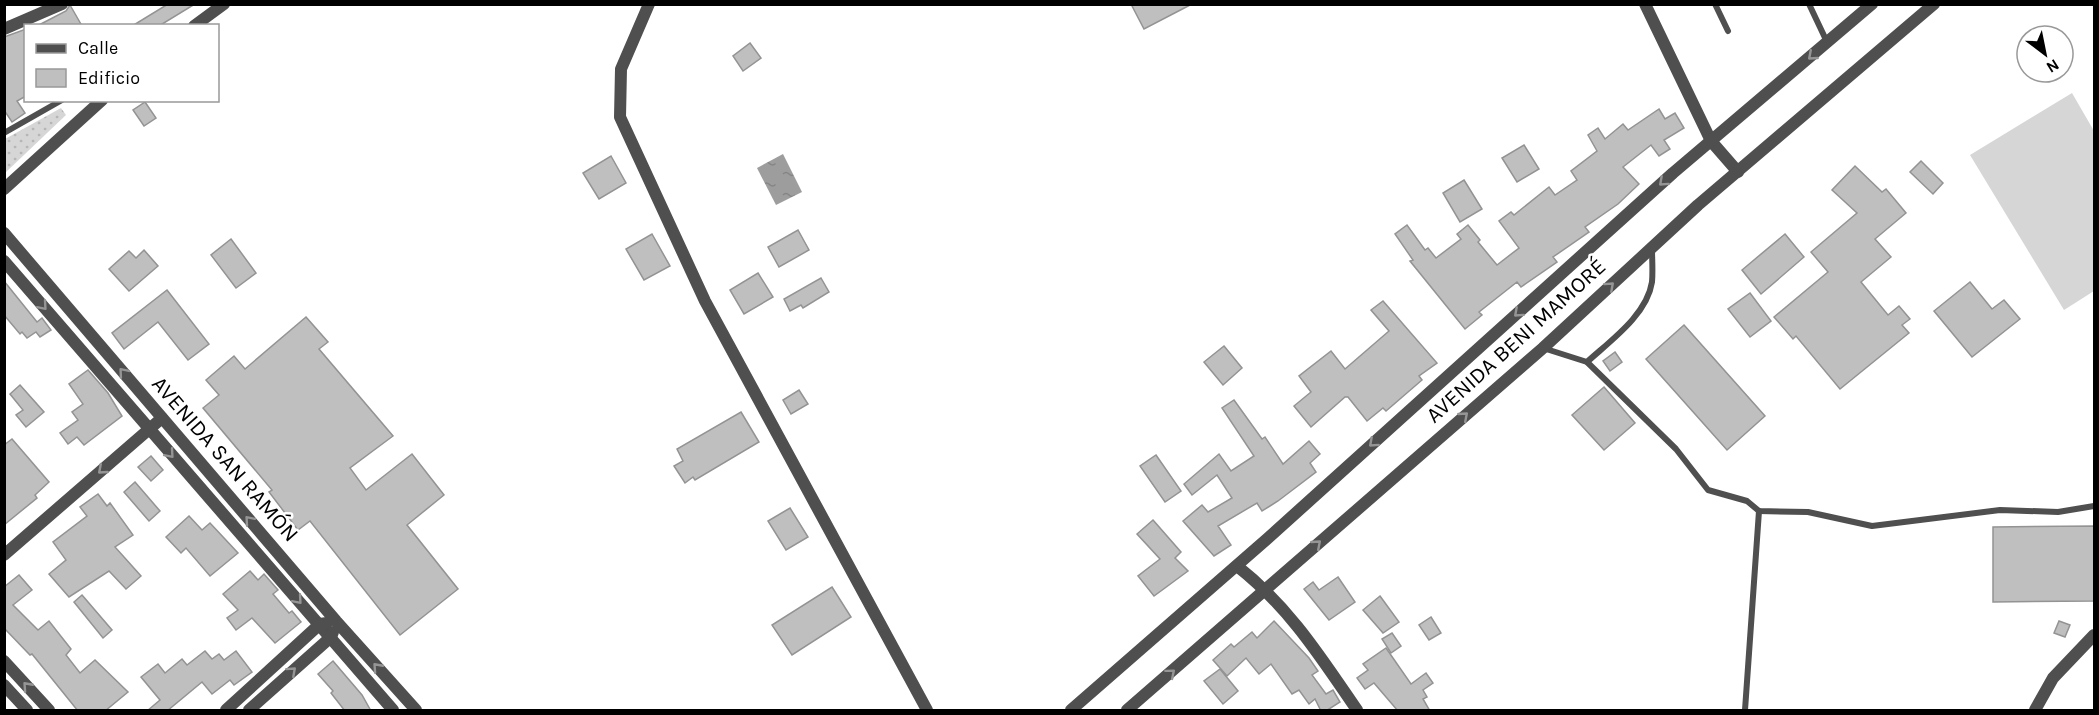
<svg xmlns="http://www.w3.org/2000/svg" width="2099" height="715" font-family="Karla,sans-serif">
<defs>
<pattern id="grass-dots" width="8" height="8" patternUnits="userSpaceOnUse" patternTransform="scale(1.5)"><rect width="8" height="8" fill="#d6d6d6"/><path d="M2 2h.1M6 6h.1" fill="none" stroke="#b6b6b6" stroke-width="1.8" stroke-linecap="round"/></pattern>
<pattern id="water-ripples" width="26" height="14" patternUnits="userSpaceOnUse" patternTransform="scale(1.5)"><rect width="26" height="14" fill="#9d9d9d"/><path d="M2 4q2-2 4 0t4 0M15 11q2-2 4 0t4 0" fill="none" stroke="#858585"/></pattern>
</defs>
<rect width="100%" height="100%" fill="#fff"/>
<polygon fill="url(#grass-dots)" points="61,108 66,115 5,173 5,139"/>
<polygon fill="#d6d6d6" points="2072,93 2094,131 2094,291 2064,310 1970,155"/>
<polygon fill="url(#water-ripples)" points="783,154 802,192 776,205 757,168"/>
<g fill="#bfbfbf" stroke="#939393" stroke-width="1.5">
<polygon points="168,4 195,4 159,26 132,26"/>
<polygon points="1131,4 1192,4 1144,29"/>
<polygon points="70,5 82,26 37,26 66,11"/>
<polygon points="26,29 26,96 17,101 25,113 12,122 4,110 4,37"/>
<polygon points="750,43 761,58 743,71 733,56"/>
<polygon points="145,102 156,118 144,126 133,110"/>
<polygon points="1659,109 1665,119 1675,113 1684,128 1664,140 1670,149 1659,156 1651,145 1623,167 1639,184 1618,204 1585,227 1589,232 1553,257 1557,262 1521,287 1517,282 1479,312 1482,315 1465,329 1410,261 1413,260 1395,234 1407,225 1425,250 1428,248 1436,258 1461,239 1457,234 1468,225 1480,240 1478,242 1497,265 1519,248 1499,221 1511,212 1514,215 1549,187 1555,195 1577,180 1571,171 1597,151 1588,135 1598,128 1605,139 1623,124 1628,130"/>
<polygon points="1524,145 1539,169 1517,182 1502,158"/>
<polygon points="611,156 626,183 599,199 583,173"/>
<polygon points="1921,161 1943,183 1933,194 1910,172"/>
<polygon points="1855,166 1882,192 1886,189 1906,213 1875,239 1891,257 1861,282 1888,315 1899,306 1910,319 1902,325 1909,333 1840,389 1796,336 1793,339 1774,317 1828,272 1811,252 1857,213 1832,190"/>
<polygon points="1464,180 1482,209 1460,222 1443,193"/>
<polygon points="798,230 809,250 779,267 768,247"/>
<polygon points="652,234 670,266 644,280 626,249"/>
<polygon points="1785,234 1804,257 1761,294 1742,270"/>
<polygon points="231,239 256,273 236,288 211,255"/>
<polygon points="144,250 158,266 129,291 109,269 129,251 136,258"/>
<polygon points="758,273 773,297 744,314 730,290"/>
<polygon points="821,278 829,292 803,308 801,305 790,311 784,299"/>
<polygon points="4,281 37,322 42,318 51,330 40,337 36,332 27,338 22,332 20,334 4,315"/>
<polygon points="1970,282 1992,309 2004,300 2020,319 1972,357 1934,311"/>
<polygon points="167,290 209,344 188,360 158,322 124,349 112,333"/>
<polygon points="1750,293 1771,321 1750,337 1728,309"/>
<polygon points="1383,301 1437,363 1419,376 1422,380 1386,411 1383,408 1367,421 1348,397 1345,397 1311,427 1294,406 1311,392 1299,376 1331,351 1345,369 1389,331 1371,310"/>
<polygon points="306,317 328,342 319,349 393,436 350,468 366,490 412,454 444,495 407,525 458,589 400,635 310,521 298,530 269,492 272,490 203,408 219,395 206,380 234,356 245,369"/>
<polygon points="1684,325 1765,416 1727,450 1646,359"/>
<polygon points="1224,346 1242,368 1223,385 1204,362"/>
<polygon points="1615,352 1622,362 1610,371 1603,361"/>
<polygon points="88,370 108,393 122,416 84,445 77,437 68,444 60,433 78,420 72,412 83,404 69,384"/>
<polygon points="20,385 44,412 26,427 16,415 23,410 10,394"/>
<polygon points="1604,387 1635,423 1604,450 1572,415"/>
<polygon points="799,390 808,404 791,414 783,400"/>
<polygon points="1234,400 1262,439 1265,437 1283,464 1309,441 1320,454 1310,463 1316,472 1278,501 1262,511 1257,503 1218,526 1231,545 1214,556 1183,521 1202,505 1208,512 1232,498 1217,475 1192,495 1184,484 1219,454 1231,471 1254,456 1222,408"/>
<polygon points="741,412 759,442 695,480 693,477 685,483 674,466 683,461 677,449"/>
<polygon points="12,439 49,482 35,495 37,498 4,525 4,445"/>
<polygon points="1156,455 1181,491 1165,502 1140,466"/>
<polygon points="151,456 163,470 151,481 138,467"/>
<polygon points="135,482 160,511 149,521 124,492"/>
<polygon points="98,494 107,506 110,503 133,535 115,547 141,576 126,589 109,571 69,597 49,574 66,560 53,542 87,516 80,507"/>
<polygon points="790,508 808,537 786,550 768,521"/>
<polygon points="189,516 202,530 210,523 238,553 210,576 186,548 181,553 166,537"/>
<polygon points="1153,520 1181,552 1175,558 1188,571 1154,596 1138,576 1160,559 1137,534"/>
<polygon points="2094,526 2094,601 1993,602 1993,527"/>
<polygon points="250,571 258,580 264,574 278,590 273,594 289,613 292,611 301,622 275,643 252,618 236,630 227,618 238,610 223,594"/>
<polygon points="19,575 32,590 13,605 38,630 49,621 71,649 66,655 80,673 95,660 128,692 105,711 78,711 32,654 30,655 4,628 4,587"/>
<polygon points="1338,577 1355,602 1329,620 1304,589 1313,582 1319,590"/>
<polygon points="832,587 851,617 792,655 772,625"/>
<polygon points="82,595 112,630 103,638 74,602"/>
<polygon points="1380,596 1399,622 1383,633 1363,610"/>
<polygon points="1431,617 1441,633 1429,640 1419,625"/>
<polygon points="1274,621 1309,658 1318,671 1312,675 1326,694 1333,690 1340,702 1326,711 1321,711 1315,699 1309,704 1299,690 1292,694 1271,664 1259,674 1246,658 1227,676 1213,660 1231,644 1234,647 1252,632 1257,638"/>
<polygon points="2059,621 2070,625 2065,637 2054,633"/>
<polygon points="1392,633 1401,646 1391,653 1382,639"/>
<polygon points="1386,648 1411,684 1426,673 1433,683 1423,690 1427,697 1423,699 1430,711 1398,711 1374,683 1365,689 1357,678 1368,670 1363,664"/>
<polygon points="205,651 212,659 219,654 224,660 236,651 252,672 234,685 230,680 212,694 202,682 167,711 147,711 160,700 141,677 158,664 165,673 182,659 187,665"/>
<polygon points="333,661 362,695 371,711 345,711 331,693 333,691 318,674"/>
<polygon points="1220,669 1238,691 1223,704 1204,681"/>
</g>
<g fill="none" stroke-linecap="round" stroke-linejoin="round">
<g stroke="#4f4f4f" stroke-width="6">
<polyline points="1715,4 1728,31"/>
<polyline points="1809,4 1827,42"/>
<polyline points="4,133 62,100"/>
<polyline points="1543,348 1587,362 1676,449 1708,490 1747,501 1759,511 1808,512 1872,526 2000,510 2058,512 2094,506"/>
<path d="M 1587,362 C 1610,341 1647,315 1652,282 C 1653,271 1652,259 1652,249"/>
<polyline points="1745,710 1759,511"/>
</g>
<g stroke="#4f4f4f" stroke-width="12">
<polyline points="649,4 621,69 620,117 705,301 927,710"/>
<polyline points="1645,4 1711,141 1738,172"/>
<polyline points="194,26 224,4"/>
<polyline points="4,29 62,4"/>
<polyline points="4,189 102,100"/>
<polyline points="4,233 336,621 416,710"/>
<polyline points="4,261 393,710"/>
<polyline points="4,555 162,418"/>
<path d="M 1237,566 C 1289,607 1320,656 1357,710"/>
<polyline points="4,661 49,710"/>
<polyline points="4,685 27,710"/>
<polyline points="226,710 320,624 327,623"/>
<polyline points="249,710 331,637 333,632"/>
<polyline points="2035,710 2053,678 2094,635"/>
</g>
<g stroke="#4f4f4f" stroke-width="12">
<polyline points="1071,710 1267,539 1673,173 1872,4"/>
<polyline points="1127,710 1543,348 1698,205 1934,4"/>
</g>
</g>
<defs><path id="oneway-chevron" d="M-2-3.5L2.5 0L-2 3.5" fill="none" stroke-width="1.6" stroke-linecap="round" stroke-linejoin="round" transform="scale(1.5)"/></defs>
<g stroke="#959595">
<use href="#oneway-chevron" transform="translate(1812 56) rotate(139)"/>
<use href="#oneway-chevron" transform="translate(1663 182) rotate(138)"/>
<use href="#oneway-chevron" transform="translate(1610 286) rotate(-42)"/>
<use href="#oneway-chevron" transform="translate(43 306) rotate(49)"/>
<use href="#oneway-chevron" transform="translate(1518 313) rotate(138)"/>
<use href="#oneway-chevron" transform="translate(123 372) rotate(-130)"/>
<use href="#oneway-chevron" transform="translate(1464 416) rotate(-41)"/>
<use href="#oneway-chevron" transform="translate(1373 443) rotate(138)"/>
<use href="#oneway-chevron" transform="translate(170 454) rotate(49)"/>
<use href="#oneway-chevron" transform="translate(102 470) rotate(139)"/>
<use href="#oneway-chevron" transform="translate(249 520) rotate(-131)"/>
<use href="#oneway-chevron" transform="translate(1317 544) rotate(-41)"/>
<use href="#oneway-chevron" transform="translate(298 600) rotate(49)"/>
<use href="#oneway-chevron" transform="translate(377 667) rotate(-132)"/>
<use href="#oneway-chevron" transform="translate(292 671) rotate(-42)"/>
<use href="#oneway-chevron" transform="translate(1171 673) rotate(-40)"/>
<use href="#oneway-chevron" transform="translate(27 686) rotate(-132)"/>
</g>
<g text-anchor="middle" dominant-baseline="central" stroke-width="5" stroke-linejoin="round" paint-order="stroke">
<g font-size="22" fill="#000" stroke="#fff">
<text transform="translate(1516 341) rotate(-42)">AVENIDA BENI MAMORÉ</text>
<text transform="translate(225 459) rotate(49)">AVENIDA SAN RAMÓN</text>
</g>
</g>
<rect width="2099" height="715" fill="none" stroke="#000000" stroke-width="12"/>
<rect x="24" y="24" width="195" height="78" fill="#ffffff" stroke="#999999" stroke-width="1.5"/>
<rect x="36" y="44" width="30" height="9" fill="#4f4f4f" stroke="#999999" stroke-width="1.5"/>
<text x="78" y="54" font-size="18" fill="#000000">Calle</text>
<rect x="36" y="69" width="30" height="18" fill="#bfbfbf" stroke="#999999" stroke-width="1.5"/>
<text x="78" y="84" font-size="18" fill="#000000">Edificio</text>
<g transform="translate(2045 54) rotate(148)"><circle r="28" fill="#ffffff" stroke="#999999" stroke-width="1.5"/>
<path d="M0-4.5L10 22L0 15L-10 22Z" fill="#000000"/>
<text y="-9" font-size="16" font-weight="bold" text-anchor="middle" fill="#000000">N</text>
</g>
</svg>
